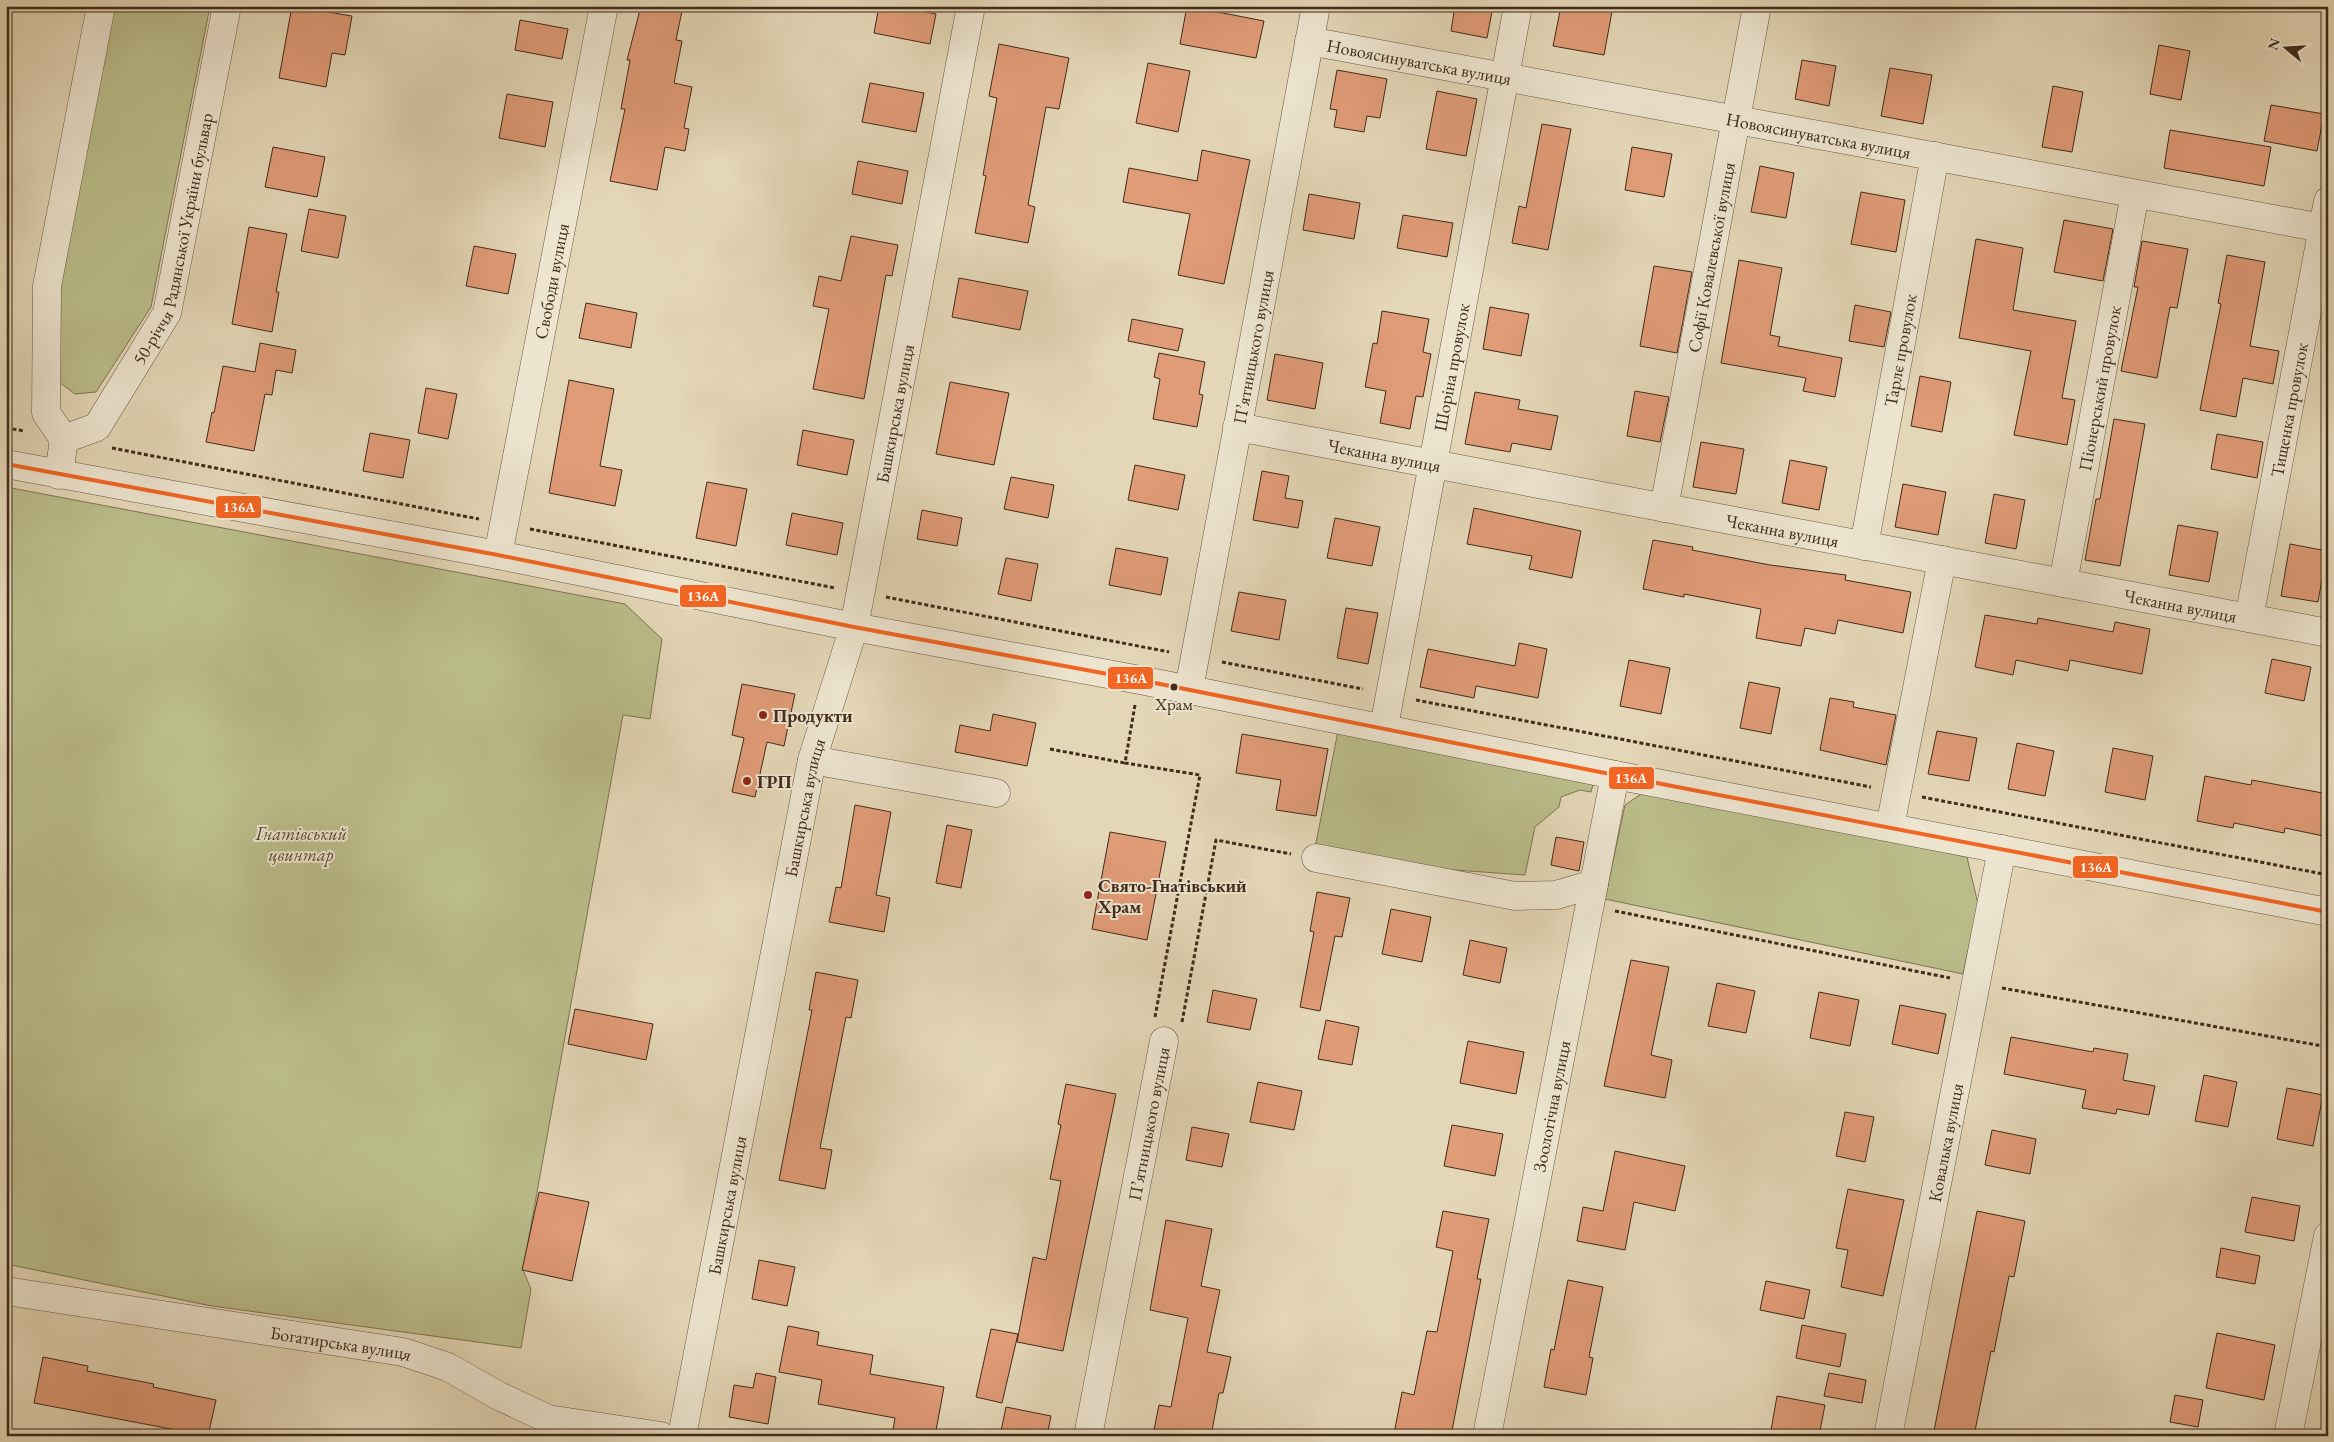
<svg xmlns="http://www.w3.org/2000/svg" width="2334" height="1442" font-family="'EB Garamond',serif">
<rect width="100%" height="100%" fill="#e4d7b7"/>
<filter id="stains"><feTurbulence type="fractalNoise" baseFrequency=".004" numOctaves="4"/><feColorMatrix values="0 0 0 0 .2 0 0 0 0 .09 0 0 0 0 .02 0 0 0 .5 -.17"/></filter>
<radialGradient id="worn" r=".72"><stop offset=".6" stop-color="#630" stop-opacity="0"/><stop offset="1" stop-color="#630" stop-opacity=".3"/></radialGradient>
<g fill="#babd8a" stroke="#7e7452">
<polygon points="109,6 210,6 151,307 96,392 75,394 59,382 54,285"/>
<polygon points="6,487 625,604 662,639 650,719 623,715 523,1270 531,1289 521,1348 212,1306 6,1264"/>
<polygon points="1338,731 1594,781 1591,792 1580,790 1561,797 1559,807 1535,827 1525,875 1412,867 1315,848"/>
<polygon points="1647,790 1967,857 1978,904 1963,974 1605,899 1625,805"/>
</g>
<g fill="#e09b77" stroke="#412b1b">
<polygon points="292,6 352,16 345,55 332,53 326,87 279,78"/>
<polygon points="641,6 683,6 676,40 682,41 674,83 692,87 684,128 689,129 685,151 665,147 657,190 610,181 625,109 621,109 630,60 627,60"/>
<polygon points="879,6 898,6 936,14 930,44 874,33"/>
<polygon points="1187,6 1264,21 1256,58 1180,44"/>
<polygon points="1455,6 1493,6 1487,38 1451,31"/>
<polygon points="1561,6 1613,6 1604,55 1553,46"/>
<polygon points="520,20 568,29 562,59 515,50"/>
<polygon points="999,44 1069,58 1059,109 1046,107 1028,205 1035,207 1028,243 975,233 986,176 983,175 997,98 989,96"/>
<polygon points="2159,45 2190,51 2181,100 2150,94"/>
<polygon points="1802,60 1836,66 1829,106 1795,99"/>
<polygon points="1148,63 1190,71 1178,132 1136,123"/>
<polygon points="1890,68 1932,75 1923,124 1881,116"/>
<polygon points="1337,70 1387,79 1380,118 1367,116 1364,132 1334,127 1337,110 1330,109"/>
<polygon points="870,83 924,93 916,132 862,122"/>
<polygon points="2053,86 2083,92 2072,152 2042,147"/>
<polygon points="1437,91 1477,99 1466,156 1426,149"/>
<polygon points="507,94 553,102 545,147 499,138"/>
<polygon points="2271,105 2324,114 2317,151 2264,141"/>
<polygon points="1542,124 1571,129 1548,250 1512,243 1519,206 1526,208"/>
<polygon points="2170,130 2271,147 2264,186 2164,168"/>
<polygon points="273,147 325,157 317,197 265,187"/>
<polygon points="1632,147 1672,154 1664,197 1625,190"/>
<polygon points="1202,150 1250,160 1224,284 1178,275 1190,214 1123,202 1129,168 1197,181"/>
<polygon points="858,161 908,171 902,204 852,194"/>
<polygon points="1760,166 1794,173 1786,218 1751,212"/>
<polygon points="1861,192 1905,200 1896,252 1851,244"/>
<polygon points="1309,194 1360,203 1354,239 1303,230"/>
<polygon points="309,209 346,216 338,258 301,251"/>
<polygon points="1403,215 1453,223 1447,257 1397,248"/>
<polygon points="2064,220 2113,229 2103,281 2054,272"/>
<polygon points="249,227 287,234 276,292 279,292 272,332 232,324"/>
<polygon points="851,236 898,245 892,276 886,275 864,399 813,389 829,309 813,306 819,276 841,281"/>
<polygon points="1976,239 2023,248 2013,310 2076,321 2062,398 2075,400 2067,445 2014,435 2031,351 1959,338"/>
<polygon points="2142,241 2188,249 2177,308 2170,307 2157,378 2121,371 2138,287 2134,287"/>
<polygon points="474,246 516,254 508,294 466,286"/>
<polygon points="2227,255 2265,262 2250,346 2279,351 2273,384 2243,378 2236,417 2200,410 2221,304 2218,303"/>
<polygon points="1739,260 1782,268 1770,335 1780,337 1778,346 1842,358 1835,397 1803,391 1806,378 1721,363"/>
<polygon points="1654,266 1692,272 1677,353 1640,346"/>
<polygon points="959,278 1028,291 1020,330 952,317"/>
<polygon points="586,303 637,313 631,348 579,338"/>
<polygon points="1855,305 1891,312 1884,347 1849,341"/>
<polygon points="1490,307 1529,314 1521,356 1483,349"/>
<polygon points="1382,311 1429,319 1423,352 1431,354 1423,397 1416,396 1410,429 1380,423 1386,391 1365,387 1373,343 1377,344"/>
<polygon points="1132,319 1183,329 1178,351 1128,341"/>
<polygon points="260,343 296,350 292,373 276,370 272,395 265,394 254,451 206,442 212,412 214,413 223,366 255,372"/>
<polygon points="1159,353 1205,362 1199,394 1203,395 1197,427 1153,419 1160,379 1154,377"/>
<polygon points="1275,354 1323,363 1315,409 1267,400"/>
<polygon points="1920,376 1951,382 1942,432 1911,426"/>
<polygon points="569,380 614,389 600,466 622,470 615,506 549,493"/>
<polygon points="950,382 1009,393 994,465 936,454"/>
<polygon points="426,388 457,394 448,439 418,433"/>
<polygon points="1635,391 1669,397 1660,442 1627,436"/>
<polygon points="1475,392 1520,400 1518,409 1558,416 1551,450 1512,443 1510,452 1465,444"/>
<polygon points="2114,419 2145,424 2120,566 2085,560 2096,499 2100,499"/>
<polygon points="803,430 854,440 847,475 797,465"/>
<polygon points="370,433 410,440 403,478 363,471"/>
<polygon points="2217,434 2263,442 2257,478 2211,469"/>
<polygon points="1701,442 1744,449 1736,494 1693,487"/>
<polygon points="1790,460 1827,467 1819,510 1782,503"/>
<polygon points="1135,465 1185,475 1178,510 1128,500"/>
<polygon points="1262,471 1289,476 1285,498 1303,501 1298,528 1253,520"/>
<polygon points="1011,477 1054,485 1048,518 1004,509"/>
<polygon points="707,482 747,489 736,546 696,538"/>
<polygon points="1903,484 1946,492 1938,535 1895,527"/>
<polygon points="1994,494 2025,500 2016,549 1985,543"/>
<polygon points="1474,508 1581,531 1572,578 1529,569 1532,556 1467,544"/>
<polygon points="922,510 962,518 957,546 917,539"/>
<polygon points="792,513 843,523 837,555 786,545"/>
<polygon points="1335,518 1380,527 1372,566 1327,558"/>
<polygon points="2178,525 2218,532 2209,582 2169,575"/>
<polygon points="1653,540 1693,547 1692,550 1770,565 1846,575 1845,580 1911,592 1903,633 1838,620 1835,634 1805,628 1801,646 1756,638 1761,609 1684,594 1684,597 1643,589"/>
<polygon points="2290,544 2327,551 2318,602 2281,596"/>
<polygon points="1116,548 1168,558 1161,595 1109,585"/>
<polygon points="1006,558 1038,564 1031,601 998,594"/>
<polygon points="1239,592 1286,600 1279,640 1231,631"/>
<polygon points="1346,608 1378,613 1368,664 1337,658"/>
<polygon points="1985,615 2037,624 2038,618 2113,632 2115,622 2150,629 2142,674 2070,660 2068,671 2016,660 2013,675 1975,667"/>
<polygon points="1519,643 1547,649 1538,698 1476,686 1474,698 1420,687 1428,649 1515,666"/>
<polygon points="2272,659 2311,667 2304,701 2265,693"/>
<polygon points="1629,660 1670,668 1661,714 1620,706"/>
<polygon points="1749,682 1780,688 1771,734 1740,728"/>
<polygon points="742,684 795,694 784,746 767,742 755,797 732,792 744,738 732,735"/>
<polygon points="1830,698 1854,702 1853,707 1896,715 1886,765 1820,750"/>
<polygon points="993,714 1036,723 1027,766 955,752 960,725 990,731"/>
<polygon points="1937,731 1977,738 1969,781 1928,774"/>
<polygon points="1242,734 1328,749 1316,816 1276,810 1281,780 1236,773"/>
<polygon points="2017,743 2054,751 2045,796 2008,789"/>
<polygon points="2113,748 2153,756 2145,800 2105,792"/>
<polygon points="2205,776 2251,785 2252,780 2328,794 2328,837 2285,828 2284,833 2234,823 2233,828 2197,821"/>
<polygon points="855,805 891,812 876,895 890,898 884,932 829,922 836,887 841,888"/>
<polygon points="947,825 972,830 961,888 936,883"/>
<polygon points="1110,832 1166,842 1147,940 1092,929"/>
<polygon points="1556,837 1584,842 1579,871 1551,865"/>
<polygon points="1317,892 1350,898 1342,937 1335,936 1320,1011 1300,1007 1314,932 1310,931"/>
<polygon points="1391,909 1431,917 1422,962 1382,954"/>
<polygon points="1470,940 1507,948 1500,983 1463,975"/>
<polygon points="1631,960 1669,967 1651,1055 1672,1060 1665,1098 1604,1086"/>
<polygon points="816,972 858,980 851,1018 846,1017 820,1148 832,1150 825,1189 779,1180 812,1010 809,1010"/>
<polygon points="1717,983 1755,991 1746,1033 1708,1026"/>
<polygon points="1213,990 1257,999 1250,1030 1207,1022"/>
<polygon points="1819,992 1859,1000 1850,1046 1810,1038"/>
<polygon points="1900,1005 1946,1014 1938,1054 1892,1044"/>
<polygon points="575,1009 653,1024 646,1060 568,1044"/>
<polygon points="1326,1020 1359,1027 1352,1065 1318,1059"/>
<polygon points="2011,1037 2093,1052 2094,1048 2128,1054 2123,1080 2155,1086 2149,1115 2117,1109 2116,1114 2082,1108 2086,1090 2004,1074"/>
<polygon points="1468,1041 1524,1052 1516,1094 1460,1083"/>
<polygon points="2204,1075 2237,1082 2228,1127 2195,1121"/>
<polygon points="1258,1082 1302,1091 1294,1130 1250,1122"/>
<polygon points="1066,1084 1116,1094 1063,1351 1017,1342 1033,1257 1046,1260 1061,1181 1050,1179 1061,1125 1058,1124"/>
<polygon points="2287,1088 2323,1095 2313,1146 2277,1139"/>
<polygon points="1845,1112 1874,1117 1865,1162 1836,1156"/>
<polygon points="1452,1125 1503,1134 1495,1176 1444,1166"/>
<polygon points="1192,1127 1229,1134 1222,1167 1186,1160"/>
<polygon points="1992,1130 2036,1139 2030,1174 1985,1165"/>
<polygon points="1615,1151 1685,1166 1675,1211 1634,1202 1625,1250 1577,1241 1583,1207 1603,1211"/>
<polygon points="1848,1189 1904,1200 1883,1296 1841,1287 1848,1250 1836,1248"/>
<polygon points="539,1192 589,1202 572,1281 522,1270"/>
<polygon points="2252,1197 2300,1206 2294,1241 2245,1232"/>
<polygon points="1443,1211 1489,1219 1477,1279 1481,1279 1451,1436 1405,1436 1394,1434 1402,1392 1414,1395 1427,1331 1437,1332 1453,1251 1436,1247"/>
<polygon points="1977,1211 2025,1221 2014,1277 2009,1276 1994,1352 1991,1351 1974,1436 1933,1436"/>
<polygon points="1166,1220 1212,1229 1201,1286 1220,1290 1207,1352 1231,1357 1223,1393 1219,1393 1211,1436 1184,1436 1154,1430 1159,1405 1171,1407 1188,1318 1150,1310"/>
<polygon points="2221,1248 2260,1256 2255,1284 2216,1277"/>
<polygon points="759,1260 795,1267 787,1306 752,1299"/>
<polygon points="1568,1280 1603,1287 1589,1357 1593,1358 1586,1395 1544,1387 1551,1349 1554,1350"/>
<polygon points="1766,1281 1810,1290 1804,1319 1760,1310"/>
<polygon points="1802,1325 1846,1334 1840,1367 1796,1358"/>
<polygon points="788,1326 819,1332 817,1345 873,1355 870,1374 944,1387 935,1436 892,1436 895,1418 818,1404 822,1380 779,1372"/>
<polygon points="991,1329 1018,1334 1002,1403 976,1397"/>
<polygon points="2217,1333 2275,1345 2264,1400 2206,1388"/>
<polygon points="43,1357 88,1366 87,1371 154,1384 153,1387 216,1400 208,1436 169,1436 171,1429 34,1403"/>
<polygon points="756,1373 776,1377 768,1424 729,1417 734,1385 753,1388"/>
<polygon points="1829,1373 1866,1380 1862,1403 1824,1396"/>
<polygon points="2175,1395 2203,1400 2198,1427 2170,1422"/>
<polygon points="1777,1396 1825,1405 1819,1436 1770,1436"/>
<polygon points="1006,1407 1051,1416 1047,1436 1000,1436"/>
</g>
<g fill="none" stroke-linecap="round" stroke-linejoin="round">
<g stroke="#6a5642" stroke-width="29">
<g id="minor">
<path id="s1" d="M 1309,41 L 2328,229"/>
<path id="s2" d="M 1237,427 L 2328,633"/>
<polyline points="64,439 46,413 47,286 101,6"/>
<polyline points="6,464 498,555 854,627 1140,680 1615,775 2328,912"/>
<path id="s3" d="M 59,475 L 64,439 L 97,427 L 167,313 L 227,6"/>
<path id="s4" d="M 1664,508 L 1757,6"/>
<path id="s5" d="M 1864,546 L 1935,156"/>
<path id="s6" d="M 498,555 L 604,6"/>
<path id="s7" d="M 2063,583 L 2135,194"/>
<path id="s8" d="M 2249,618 L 2328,201"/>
<path id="s9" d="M 1189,689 L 1316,6"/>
<path id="s10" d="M 1384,727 L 1518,6"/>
<polyline points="812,760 996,793"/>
<polyline points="1890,827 1942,560"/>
<polyline points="1316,858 1515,896 1556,895 1594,884"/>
<path id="s11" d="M 6,1291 L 403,1352 L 448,1367 L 497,1395 L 548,1419 L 661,1436"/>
<path id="s12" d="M 682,1436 L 812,760 L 854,627 L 971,6"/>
<path id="s13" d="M 1088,1436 L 1164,1041"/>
<path id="s14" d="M 1487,1436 L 1615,775"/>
<path id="s15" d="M 1888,1436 L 2002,849"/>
<polyline points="2288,1436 2328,1236"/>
</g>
</g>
<g stroke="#412b1b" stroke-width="3" stroke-dasharray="4 2.5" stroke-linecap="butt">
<polyline points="6,428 25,431"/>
<polyline points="112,448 479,519"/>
<polyline points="530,529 835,588"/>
<polyline points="886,597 1169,652"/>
<polyline points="1222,662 1363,689"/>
<polyline points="1416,700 1871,787"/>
<polyline points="1135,705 1125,763 1200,775 1155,1017"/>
<polyline points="1050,749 1125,763"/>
<polyline points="1922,797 2328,875"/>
<polyline points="1615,911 1950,978"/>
<polyline points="2002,988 2328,1047"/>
<polyline points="1182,1022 1216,840 1291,854"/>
</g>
<use href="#minor" stroke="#ede5d0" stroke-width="28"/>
<g stroke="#ede5d0" stroke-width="8">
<polyline id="bus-1" points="6,464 498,555 854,627 1140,680 1615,775 2328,912"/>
</g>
<use href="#bus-1" stroke="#f26522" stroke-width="4"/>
</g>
<circle fill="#412b1b" stroke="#ede5d0" stroke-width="2" cx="1174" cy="687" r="4.5"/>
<g fill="#8f2418" stroke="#ede5d0" stroke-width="2">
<circle cx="763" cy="715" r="5"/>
<circle cx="747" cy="781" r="5"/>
<circle cx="1088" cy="895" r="5"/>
</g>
<g text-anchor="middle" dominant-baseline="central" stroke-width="4" stroke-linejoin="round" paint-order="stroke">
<g font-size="17" fill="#412b1b" stroke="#ede5d0">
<text x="1174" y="704">Храм</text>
</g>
<g font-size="18" fill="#412b1b" stroke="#ede5d0">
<text stroke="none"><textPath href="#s1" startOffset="112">Новоясинуватська вулиця</textPath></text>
<text stroke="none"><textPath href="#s1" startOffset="518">Новоясинуватська вулиця</textPath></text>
<text stroke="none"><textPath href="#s3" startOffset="278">50-річчя Радянської України бульвар</textPath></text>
<text stroke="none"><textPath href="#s4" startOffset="255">Софії Ковалевської вулиця</textPath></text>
<text stroke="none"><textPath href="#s6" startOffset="279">Свободи вулиця</textPath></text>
<text stroke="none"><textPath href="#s9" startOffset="348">П’ятницького вулиця</textPath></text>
<text stroke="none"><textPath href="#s5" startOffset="199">Тарлє провулок</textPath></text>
<text stroke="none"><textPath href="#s10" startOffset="366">Шоріна провулок</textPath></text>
<text stroke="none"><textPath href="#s7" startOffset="198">Пiонерський провулок</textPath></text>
<text stroke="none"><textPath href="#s8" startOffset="212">Тищенка провулок</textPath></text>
<text stroke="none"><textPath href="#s12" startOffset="1045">Башкирська вулиця</textPath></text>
<text stroke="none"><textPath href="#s2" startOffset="150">Чеканна вулиця</textPath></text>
<text stroke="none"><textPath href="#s2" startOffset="555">Чеканна вулиця</textPath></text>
<text stroke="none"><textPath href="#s2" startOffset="960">Чеканна вулиця</textPath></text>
<text stroke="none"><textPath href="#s12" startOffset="640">Башкирська вулиця</textPath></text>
<text stroke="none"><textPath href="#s14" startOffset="336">Зоологічна вулиця</textPath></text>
<text stroke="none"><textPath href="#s13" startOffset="318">П’ятницького вулиця</textPath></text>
<text stroke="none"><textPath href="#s15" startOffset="299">Ковалька вулиця</textPath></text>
<text stroke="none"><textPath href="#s12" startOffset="235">Башкирська вулиця</textPath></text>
<text stroke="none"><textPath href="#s11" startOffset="339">Богатирська вулиця</textPath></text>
</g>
<g font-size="18" font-weight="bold" fill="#412b1b" stroke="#ede5d0" text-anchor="start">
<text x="773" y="715">Продукти</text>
<text x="757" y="781">ГРП</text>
<text x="1098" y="885">Свято-Гнатівський<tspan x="1098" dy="21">Храм</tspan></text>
</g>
<g font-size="18" font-style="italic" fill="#594831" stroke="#ede5d0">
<text x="301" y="833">Гнатівський<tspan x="301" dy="21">цвинтар</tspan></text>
</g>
</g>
<g stroke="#ede5d0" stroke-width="2">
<rect x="215" y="495" width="47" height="24" rx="5" fill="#f26522"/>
<rect x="679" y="584" width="48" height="24" rx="5" fill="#f26522"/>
<rect x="1107" y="666" width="47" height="24" rx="5" fill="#f26522"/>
<rect x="1608" y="766" width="47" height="24" rx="5" fill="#f26522"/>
<rect x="2072" y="855" width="47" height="24" rx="5" fill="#f26522"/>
</g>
<g font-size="14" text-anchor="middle" font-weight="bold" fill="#fff">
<text x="239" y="512">136А</text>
<text x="703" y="601">136А</text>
<text x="1131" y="683">136А</text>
<text x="1631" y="783">136А</text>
<text x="2096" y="872">136А</text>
</g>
<rect width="2334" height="1442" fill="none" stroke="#e4d7b7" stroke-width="25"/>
<rect x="8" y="8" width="2319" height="1427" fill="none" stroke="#412b1b" stroke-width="2.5"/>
<rect x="12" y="12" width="2309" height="1417" fill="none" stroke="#412b1b"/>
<g transform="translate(2286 48) rotate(288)" stroke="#ede5d0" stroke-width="4" paint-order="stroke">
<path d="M0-4L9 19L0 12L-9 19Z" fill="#412b1b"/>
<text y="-8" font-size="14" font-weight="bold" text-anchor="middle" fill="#412b1b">N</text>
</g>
<rect width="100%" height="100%" filter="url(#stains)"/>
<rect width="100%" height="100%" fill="url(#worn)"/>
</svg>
